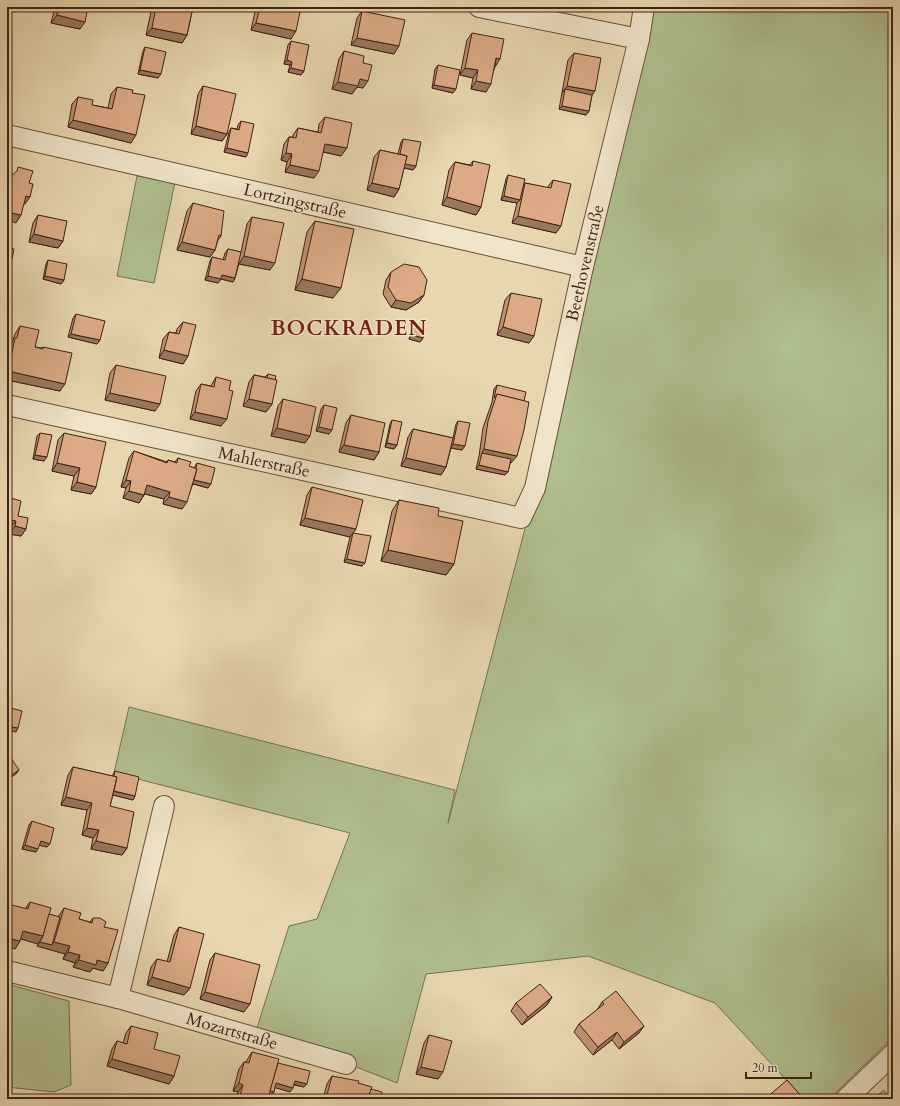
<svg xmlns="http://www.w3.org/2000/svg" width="900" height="1106" font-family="Cardo,serif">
<rect width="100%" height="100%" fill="#e7d7af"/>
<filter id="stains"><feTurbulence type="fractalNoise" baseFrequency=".005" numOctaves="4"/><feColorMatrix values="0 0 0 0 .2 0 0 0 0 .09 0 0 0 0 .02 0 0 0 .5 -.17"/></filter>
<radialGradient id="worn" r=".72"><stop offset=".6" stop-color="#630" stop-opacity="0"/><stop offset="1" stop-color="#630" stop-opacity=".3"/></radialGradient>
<g fill="#afbf8f" stroke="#787052">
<polygon points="651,7 893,7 893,1037 829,1099 804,1099 715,1003 588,956 426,974 397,1083 257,1028 289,926 317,919 350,833 114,773 129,707 455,790 448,823 527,521"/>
<polygon points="137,176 175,182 154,283 117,276"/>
<polygon points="7,984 69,1001 71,1085 54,1092 7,1087"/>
<polygon points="884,1090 889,1099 873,1099"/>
</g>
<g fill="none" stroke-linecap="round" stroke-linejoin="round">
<g stroke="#6a4f3c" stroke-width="22">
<g id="street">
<polyline points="479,7 639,39"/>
<polyline points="7,135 583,267"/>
<polyline points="7,405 521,518 535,488 583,267 639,39 644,7"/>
<polyline points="7,971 118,998 346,1064"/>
<polyline points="118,998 164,806"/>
<polyline points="846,1099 893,1054"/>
</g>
</g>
<use href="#street" stroke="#efe5cb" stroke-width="20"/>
</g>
<g fill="#bd9373" stroke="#402215">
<polygon points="55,7 88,7 80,29 51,23"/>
<polygon points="152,7 193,7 187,35 182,43 146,35"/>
<polygon points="256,7 301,7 291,39 251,30"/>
<polygon points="362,11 394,54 351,45 357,18"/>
<polygon points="472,33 495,67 486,92 471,89 473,78 460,75 467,40"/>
<polygon points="291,41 304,71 301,75 288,72 290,65 284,64 288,45"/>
<polygon points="145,47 158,78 138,74 143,51"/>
<polygon points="344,51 363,63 363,88 357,87 352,94 332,89 339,59"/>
<polygon points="574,53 592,95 589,111 586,115 559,109 568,60"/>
<polygon points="438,65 453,93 432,88 435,69"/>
<polygon points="203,86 227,134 222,141 191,134 198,94"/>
<polygon points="117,87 132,93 131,143 68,127 72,104 78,97 92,105 108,108 111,94"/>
<polygon points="325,117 341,156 323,152 314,178 285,172 287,162 281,160 284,144 289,137 293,137 293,135 298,128 318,132 319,124"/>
<polygon points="241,121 246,157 224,152 229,132 231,128 237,129 238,125"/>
<polygon points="403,139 416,166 413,170 404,168 399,189 394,197 367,190 374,157 380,150 398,154 401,142"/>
<polygon points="473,161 481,207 476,215 442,205 449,170 455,162 470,165"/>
<polygon points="508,175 523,186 525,183 547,188 553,180 556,233 512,223 517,203 501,200 506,179"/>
<polygon points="193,203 221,236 218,240 215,250 210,257 177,250 187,211"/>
<polygon points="38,215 63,241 58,248 29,242 33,223"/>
<polygon points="252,217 270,270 239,264 235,278 233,282 221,279 218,283 205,280 210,261 212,257 223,260 225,253 228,249 241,252 247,224"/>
<polygon points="315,221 333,298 295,290 307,232"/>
<polygon points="48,260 64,280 61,284 43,279 46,264"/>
<polygon points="391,272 424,295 419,302 406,310 391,307 383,294 386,280"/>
<polygon points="511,293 529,343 497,335 505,300"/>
<polygon points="76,314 100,340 97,344 68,337 73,318"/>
<polygon points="183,322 188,356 183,364 159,358 163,339 169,332 176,333 177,329"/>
<polygon points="20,326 35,347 42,348 43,347 60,391 7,380 7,358 10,345 13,340 15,334"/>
<polygon points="414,326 423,338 420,342 409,339 411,330"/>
<polygon points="116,365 155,411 105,400 110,373"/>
<polygon points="268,374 272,404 266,412 243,406 249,382 254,375 265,377"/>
<polygon points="216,377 229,390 221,426 190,419 196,391 201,384 211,386"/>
<polygon points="497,385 511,463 510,463 508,472 505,475 476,469 479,456 483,428 492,402 494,389"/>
<polygon points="283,399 305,443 271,436 278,406"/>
<polygon points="324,405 329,434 316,431 321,409"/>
<polygon points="351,415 379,452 374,460 339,452 346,423"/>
<polygon points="392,420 397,445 394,449 385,447 390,424"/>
<polygon points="458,421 462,450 451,448 446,467 441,475 401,466 408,437 413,429 453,438 456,424"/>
<polygon points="40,433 44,461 33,459 37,436"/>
<polygon points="64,433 96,487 91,494 71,490 74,476 52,471 58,440"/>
<polygon points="134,451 167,462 168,460 175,462 178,458 189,466 194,468 197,463 208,488 193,484 182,509 163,504 164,499 145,494 144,495 139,503 123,498 126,488 121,487 129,458"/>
<polygon points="312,487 353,533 362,566 344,562 350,537 300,525 307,495"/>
<polygon points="7,497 26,529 21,536 9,534 10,528 7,527"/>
<polygon points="399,500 438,516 454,564 446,575 381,561 392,511"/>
<polygon points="73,767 112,776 115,771 135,796 133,800 113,795 110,806 127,848 122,855 91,849 93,838 82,835 87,810 61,805 68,775"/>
<polygon points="32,821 47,847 39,845 36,852 22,849 29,825"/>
<polygon points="30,902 49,914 58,917 64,908 79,919 90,922 93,918 104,927 108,963 103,971 93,968 90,972 73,967 75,963 63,959 65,954 37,946 38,944 21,939 20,941 15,949 25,909"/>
<polygon points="179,927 190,988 184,995 147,985 151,967 157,959 167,962 174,935"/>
<polygon points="215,953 244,1012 200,999 210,960"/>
<polygon points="552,997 547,1005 522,1025 511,1011 516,1003"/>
<polygon points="602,1002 639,1033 619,1049 612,1040 593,1055 574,1032 579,1024 597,1010"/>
<polygon points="131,1026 154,1049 174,1076 169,1084 107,1066 112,1049 117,1041 123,1043 126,1033"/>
<polygon points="429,1035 438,1079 416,1074 424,1043"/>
<polygon points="252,1052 278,1063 304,1087 294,1085 290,1092 275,1087 274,1092 271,1096 269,1095 268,1099 236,1099 238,1092 233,1091 239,1069 244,1062 246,1062 247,1060"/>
<polygon points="332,1076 358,1083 371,1089 380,1099 323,1099 327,1084"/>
</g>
<g fill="#9a785e" stroke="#402215">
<polygon points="57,15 85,22 80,29 51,23"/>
<polygon points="256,23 296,31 291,39 251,30"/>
<polygon points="152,28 187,35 182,43 146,35"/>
<polygon points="357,38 399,46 394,54 351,45"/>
<polygon points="496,58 500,59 495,67"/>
<polygon points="287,60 292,62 290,65 284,64"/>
<polygon points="291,68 304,71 301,75 288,72"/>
<polygon points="465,68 478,70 473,78 460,75"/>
<polygon points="140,70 161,74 158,78 138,74"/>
<polygon points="360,79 368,81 363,88 357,87 352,94 332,89 338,82"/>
<polygon points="476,81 491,84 486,92 471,89"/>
<polygon points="434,85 456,89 453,93 432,88"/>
<polygon points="567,86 595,91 589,99 565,89 562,93"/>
<polygon points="562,106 589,111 586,115 559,109"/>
<polygon points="73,120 136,135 131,143 68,127"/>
<polygon points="196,126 227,134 222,141 191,134"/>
<polygon points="325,144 347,148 341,156 320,151"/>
<polygon points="227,148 248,153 246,157 224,152"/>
<polygon points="286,153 292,154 287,162 281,160"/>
<polygon points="404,163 416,166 413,170 401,167"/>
<polygon points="290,165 319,171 314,178 285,172"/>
<polygon points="372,183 399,189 394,197 367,190"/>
<polygon points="26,196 30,197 25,204 21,203"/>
<polygon points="504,196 520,200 517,203 501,200"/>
<polygon points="447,197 481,207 476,215 442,205"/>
<polygon points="7,212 21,215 16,223 7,220"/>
<polygon points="518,216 561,226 556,233 512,223"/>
<polygon points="34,234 63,241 58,248 29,242"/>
<polygon points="182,242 215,250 210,257 177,250"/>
<polygon points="244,256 275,263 270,270 239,264"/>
<polygon points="7,257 12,259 9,262 7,262"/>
<polygon points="222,275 235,278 233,282 221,279 218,283 205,280 208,276"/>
<polygon points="45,276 64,280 61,284 43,279"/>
<polygon points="302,279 341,288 333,298 295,290"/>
<polygon points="424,295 419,302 406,310 391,307 396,300"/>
<polygon points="503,327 534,336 529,343 497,335"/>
<polygon points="71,334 100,340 97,344 68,337"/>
<polygon points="412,335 423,338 420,342 409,339"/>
<polygon points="164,350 188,356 183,364 159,358"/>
<polygon points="8,371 65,384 60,391 7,380 7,372"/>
<polygon points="110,393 160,404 155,411 105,400"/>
<polygon points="249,399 272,404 266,412 243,406"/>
<polygon points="195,412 227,419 221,426 190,419"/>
<polygon points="319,427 332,430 329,434 316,431"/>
<polygon points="277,428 310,436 305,443 271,436"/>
<polygon points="387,443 397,445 394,449 385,447"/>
<polygon points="453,444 465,446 462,450 451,448"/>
<polygon points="344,445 379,452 374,460 339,452"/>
<polygon points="484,449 517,456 511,463 481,457 482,453"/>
<polygon points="35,455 47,457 44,461 33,459"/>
<polygon points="406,458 446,467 441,475 401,466"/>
<polygon points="57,463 80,468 74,476 52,471"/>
<polygon points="479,465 508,472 505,475 476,469"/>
<polygon points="126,480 131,481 126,488 121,487"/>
<polygon points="193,480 211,484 208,488 190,483"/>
<polygon points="77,482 96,487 91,494 71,490"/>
<polygon points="147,485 170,492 164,499 142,493"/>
<polygon points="129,491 144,495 139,503 123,498"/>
<polygon points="169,497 187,502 182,509 163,504"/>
<polygon points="305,518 356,529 352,535 353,533 350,537 300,525"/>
<polygon points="7,519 16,521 10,528 7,527"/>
<polygon points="15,526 26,529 21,536 9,534"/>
<polygon points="388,550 454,564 446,575 381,561"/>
<polygon points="347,559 365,563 362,566 344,562"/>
<polygon points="7,726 18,728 16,732 7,730"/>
<polygon points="19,770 16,774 7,780 7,778"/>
<polygon points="112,791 135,796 133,800 109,794"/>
<polygon points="66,797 92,803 87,810 61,805"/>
<polygon points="87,828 99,830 93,838 82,835"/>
<polygon points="41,841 50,844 47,847 38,845"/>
<polygon points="96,841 127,848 122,855 91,849"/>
<polygon points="25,845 38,849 36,852 22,849"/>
<polygon points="23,931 43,936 38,944 18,938"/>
<polygon points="7,938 20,941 15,949 7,947"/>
<polygon points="40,942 52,945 54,942 70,946 65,954 37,946"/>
<polygon points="68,952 80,955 75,963 63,959"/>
<polygon points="79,960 97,960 108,963 103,971 93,968 90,972 73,967"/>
<polygon points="152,977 190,988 184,995 147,985"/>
<polygon points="205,992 250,1004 244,1012 200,999"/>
<polygon points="552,997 547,1005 522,1025 528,1017"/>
<polygon points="644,1026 639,1033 619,1049 624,1042"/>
<polygon points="617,1032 612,1040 593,1055 598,1047"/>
<polygon points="112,1059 174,1076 169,1084 107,1066"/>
<polygon points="421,1067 443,1072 438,1079 416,1074"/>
<polygon points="295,1081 307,1084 304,1087 293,1084"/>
<polygon points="239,1083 243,1085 238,1092 233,1091"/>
<polygon points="276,1083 293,1088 290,1092 273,1087"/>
<polygon points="269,1091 274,1092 271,1096 266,1094"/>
</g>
<g fill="#dcab86" stroke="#402215">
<polygon points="58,7 88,7 85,22 57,15"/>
<polygon points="156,7 193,7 187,35 152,28"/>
<polygon points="260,7 301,7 296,31 256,23"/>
<polygon points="362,11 405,20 399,46 357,38"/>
<polygon points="472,33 504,39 500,59 496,58 491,84 476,81 478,70 465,68"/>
<polygon points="291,41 309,45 304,71 291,68 292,62 287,60"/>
<polygon points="145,47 166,52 161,74 140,70"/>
<polygon points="344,51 364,56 363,63 372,65 368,81 360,79 358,86 338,82"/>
<polygon points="574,53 601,58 595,91 567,86"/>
<polygon points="438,65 460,70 456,89 434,85"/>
<polygon points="203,86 236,94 227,134 196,126"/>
<polygon points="117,87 133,90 132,93 145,95 136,135 73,120 78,97 93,100 92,105 112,109"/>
<polygon points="565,89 592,95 589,111 562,106"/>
<polygon points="325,117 352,123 347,148 325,144 319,171 290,165 292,154 286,153 289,137 296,138 298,128 321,133"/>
<polygon points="241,121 254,124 248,153 227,148 231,128 239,130"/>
<polygon points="403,139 421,142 416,166 405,164 407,156 400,154"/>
<polygon points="380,150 407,156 399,189 372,183"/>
<polygon points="473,161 490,165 481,207 447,197 455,162 472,166"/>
<polygon points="18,167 33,171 29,183 33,184 30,197 26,196 21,215 7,212 7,173 12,175 17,171"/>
<polygon points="508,175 525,179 520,200 504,196"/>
<polygon points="553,180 571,184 561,226 518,216 525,183 551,188"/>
<polygon points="193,203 224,211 221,236 219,235 215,250 182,242"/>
<polygon points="38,215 67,221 63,241 34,234"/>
<polygon points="252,217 284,223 275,263 244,256"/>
<polygon points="315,221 354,229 341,288 302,279"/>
<polygon points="7,247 14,249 12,259 7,257"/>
<polygon points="228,249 241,252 235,278 222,275 221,279 208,276 212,257 225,260"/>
<polygon points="48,260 67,264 64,280 45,276"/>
<polygon points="404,264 419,267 427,280 424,295 411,303 396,300 388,287 391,272"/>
<polygon points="511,293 542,299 534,336 503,327"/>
<polygon points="7,310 12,311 8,327 7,327"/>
<polygon points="76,314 105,321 100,340 71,334"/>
<polygon points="183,322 196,325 188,356 164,350 169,332 179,334"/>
<polygon points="20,326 39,330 35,347 43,349 43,347 72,353 65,384 8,371 15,338 17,338"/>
<polygon points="414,326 425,329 423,338 412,335"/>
<polygon points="116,365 166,376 160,404 110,393"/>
<polygon points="268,374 276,376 275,380 267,378"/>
<polygon points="254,375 277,380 272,404 249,399"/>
<polygon points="216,377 231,381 229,390 233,391 227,419 195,412 201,384 214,387"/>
<polygon points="497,385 526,392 524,401 497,394 494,398"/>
<polygon points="497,394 529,402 524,430 517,456 484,449 488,421"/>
<polygon points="283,399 316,407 310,436 277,428"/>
<polygon points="324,405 337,408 332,430 319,427"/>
<polygon points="351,415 385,423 379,452 344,445"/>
<polygon points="392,420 402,422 397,445 387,443"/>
<polygon points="458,421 470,423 465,446 453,444"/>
<polygon points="413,429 453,438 446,467 406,458"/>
<polygon points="40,433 52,435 47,457 35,455"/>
<polygon points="64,433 106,442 96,487 77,482 80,468 57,463"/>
<polygon points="134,451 167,463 168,460 177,463 178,458 191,462 189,466 197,469 187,502 169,497 170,492 147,485 144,495 129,491 131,481 126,480"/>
<polygon points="482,453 511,459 508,472 479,465"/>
<polygon points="197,463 215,468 211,484 194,480 197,469 196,468"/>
<polygon points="312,487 363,500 356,529 305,518"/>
<polygon points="7,497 21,501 18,516 28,518 26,529 15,526 16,521 7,519"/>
<polygon points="399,500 439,508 438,516 463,521 454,564 388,550"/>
<polygon points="353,533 371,536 365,563 347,559"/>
<polygon points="7,621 12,623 7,642"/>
<polygon points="7,707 22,711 18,728 7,726"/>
<polygon points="9,755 19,770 7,778 7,757"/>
<polygon points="73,767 117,777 110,806 134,812 127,848 96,841 99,830 87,828 92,803 66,797"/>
<polygon points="115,771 139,777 135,796 114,791 117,777 114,776"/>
<polygon points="32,821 54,828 50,844 41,841 38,849 25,845"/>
<polygon points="30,902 51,908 43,936 23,931 20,941 7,938 7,904 28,909"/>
<polygon points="64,908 81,913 79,919 92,923 93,918 100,918 106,922 104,927 118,930 108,963 97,960 96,965 79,960 80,955 68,952 70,946 54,942"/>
<polygon points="49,914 60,917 52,945 40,942 43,936"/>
<polygon points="179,927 204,934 190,988 152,977 157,959 170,962"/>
<polygon points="215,953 260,965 250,1004 205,992"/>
<polygon points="540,984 552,997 528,1017 516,1003"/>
<polygon points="616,991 644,1026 624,1042 617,1032 598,1047 579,1024 604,1004 602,1002"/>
<polygon points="131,1026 158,1033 154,1049 180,1056 174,1076 112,1059 117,1041 127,1044"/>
<polygon points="429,1035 452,1041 443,1072 421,1067"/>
<polygon points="252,1052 279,1059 268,1099 239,1099 243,1085 239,1083 244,1062 249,1063"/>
<polygon points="278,1063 310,1071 307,1084 295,1081 293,1088 276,1083 274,1092 270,1091"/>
<polygon points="332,1076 359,1081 358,1083 372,1087 368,1099 326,1099"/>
<polygon points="787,1080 804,1099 765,1099"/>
<polygon points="371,1089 382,1092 380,1099 368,1099"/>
<polygon points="7,1095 26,1099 7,1099"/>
</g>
<g text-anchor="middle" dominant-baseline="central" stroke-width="3" stroke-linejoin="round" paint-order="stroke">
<g font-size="17" fill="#402215" stroke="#efe5cb">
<text transform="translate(295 201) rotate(13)">Lortzingstraße</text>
<text transform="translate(585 263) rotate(-77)">Beethovenstraße</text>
<text transform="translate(264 462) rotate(12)">Mahlerstraße</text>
<text transform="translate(232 1031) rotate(16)">Mozartstraße</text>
</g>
<g font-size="21" font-weight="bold" letter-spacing="1" fill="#7a1f14" stroke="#efe5cb">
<text x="349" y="328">BOCKRADEN</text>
</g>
</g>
<rect width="900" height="1106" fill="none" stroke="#e7d7af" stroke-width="24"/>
<rect x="8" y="8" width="884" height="1090" fill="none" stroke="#402215" stroke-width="2"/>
<rect x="12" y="12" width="876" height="1082" fill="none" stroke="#402215"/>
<path d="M746 1072v6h65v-6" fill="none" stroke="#402215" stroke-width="2"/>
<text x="752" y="1072" font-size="12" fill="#402215" stroke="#efe5cb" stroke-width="3" paint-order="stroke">20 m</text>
<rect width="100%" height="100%" filter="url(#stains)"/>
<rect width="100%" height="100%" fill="url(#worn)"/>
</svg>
